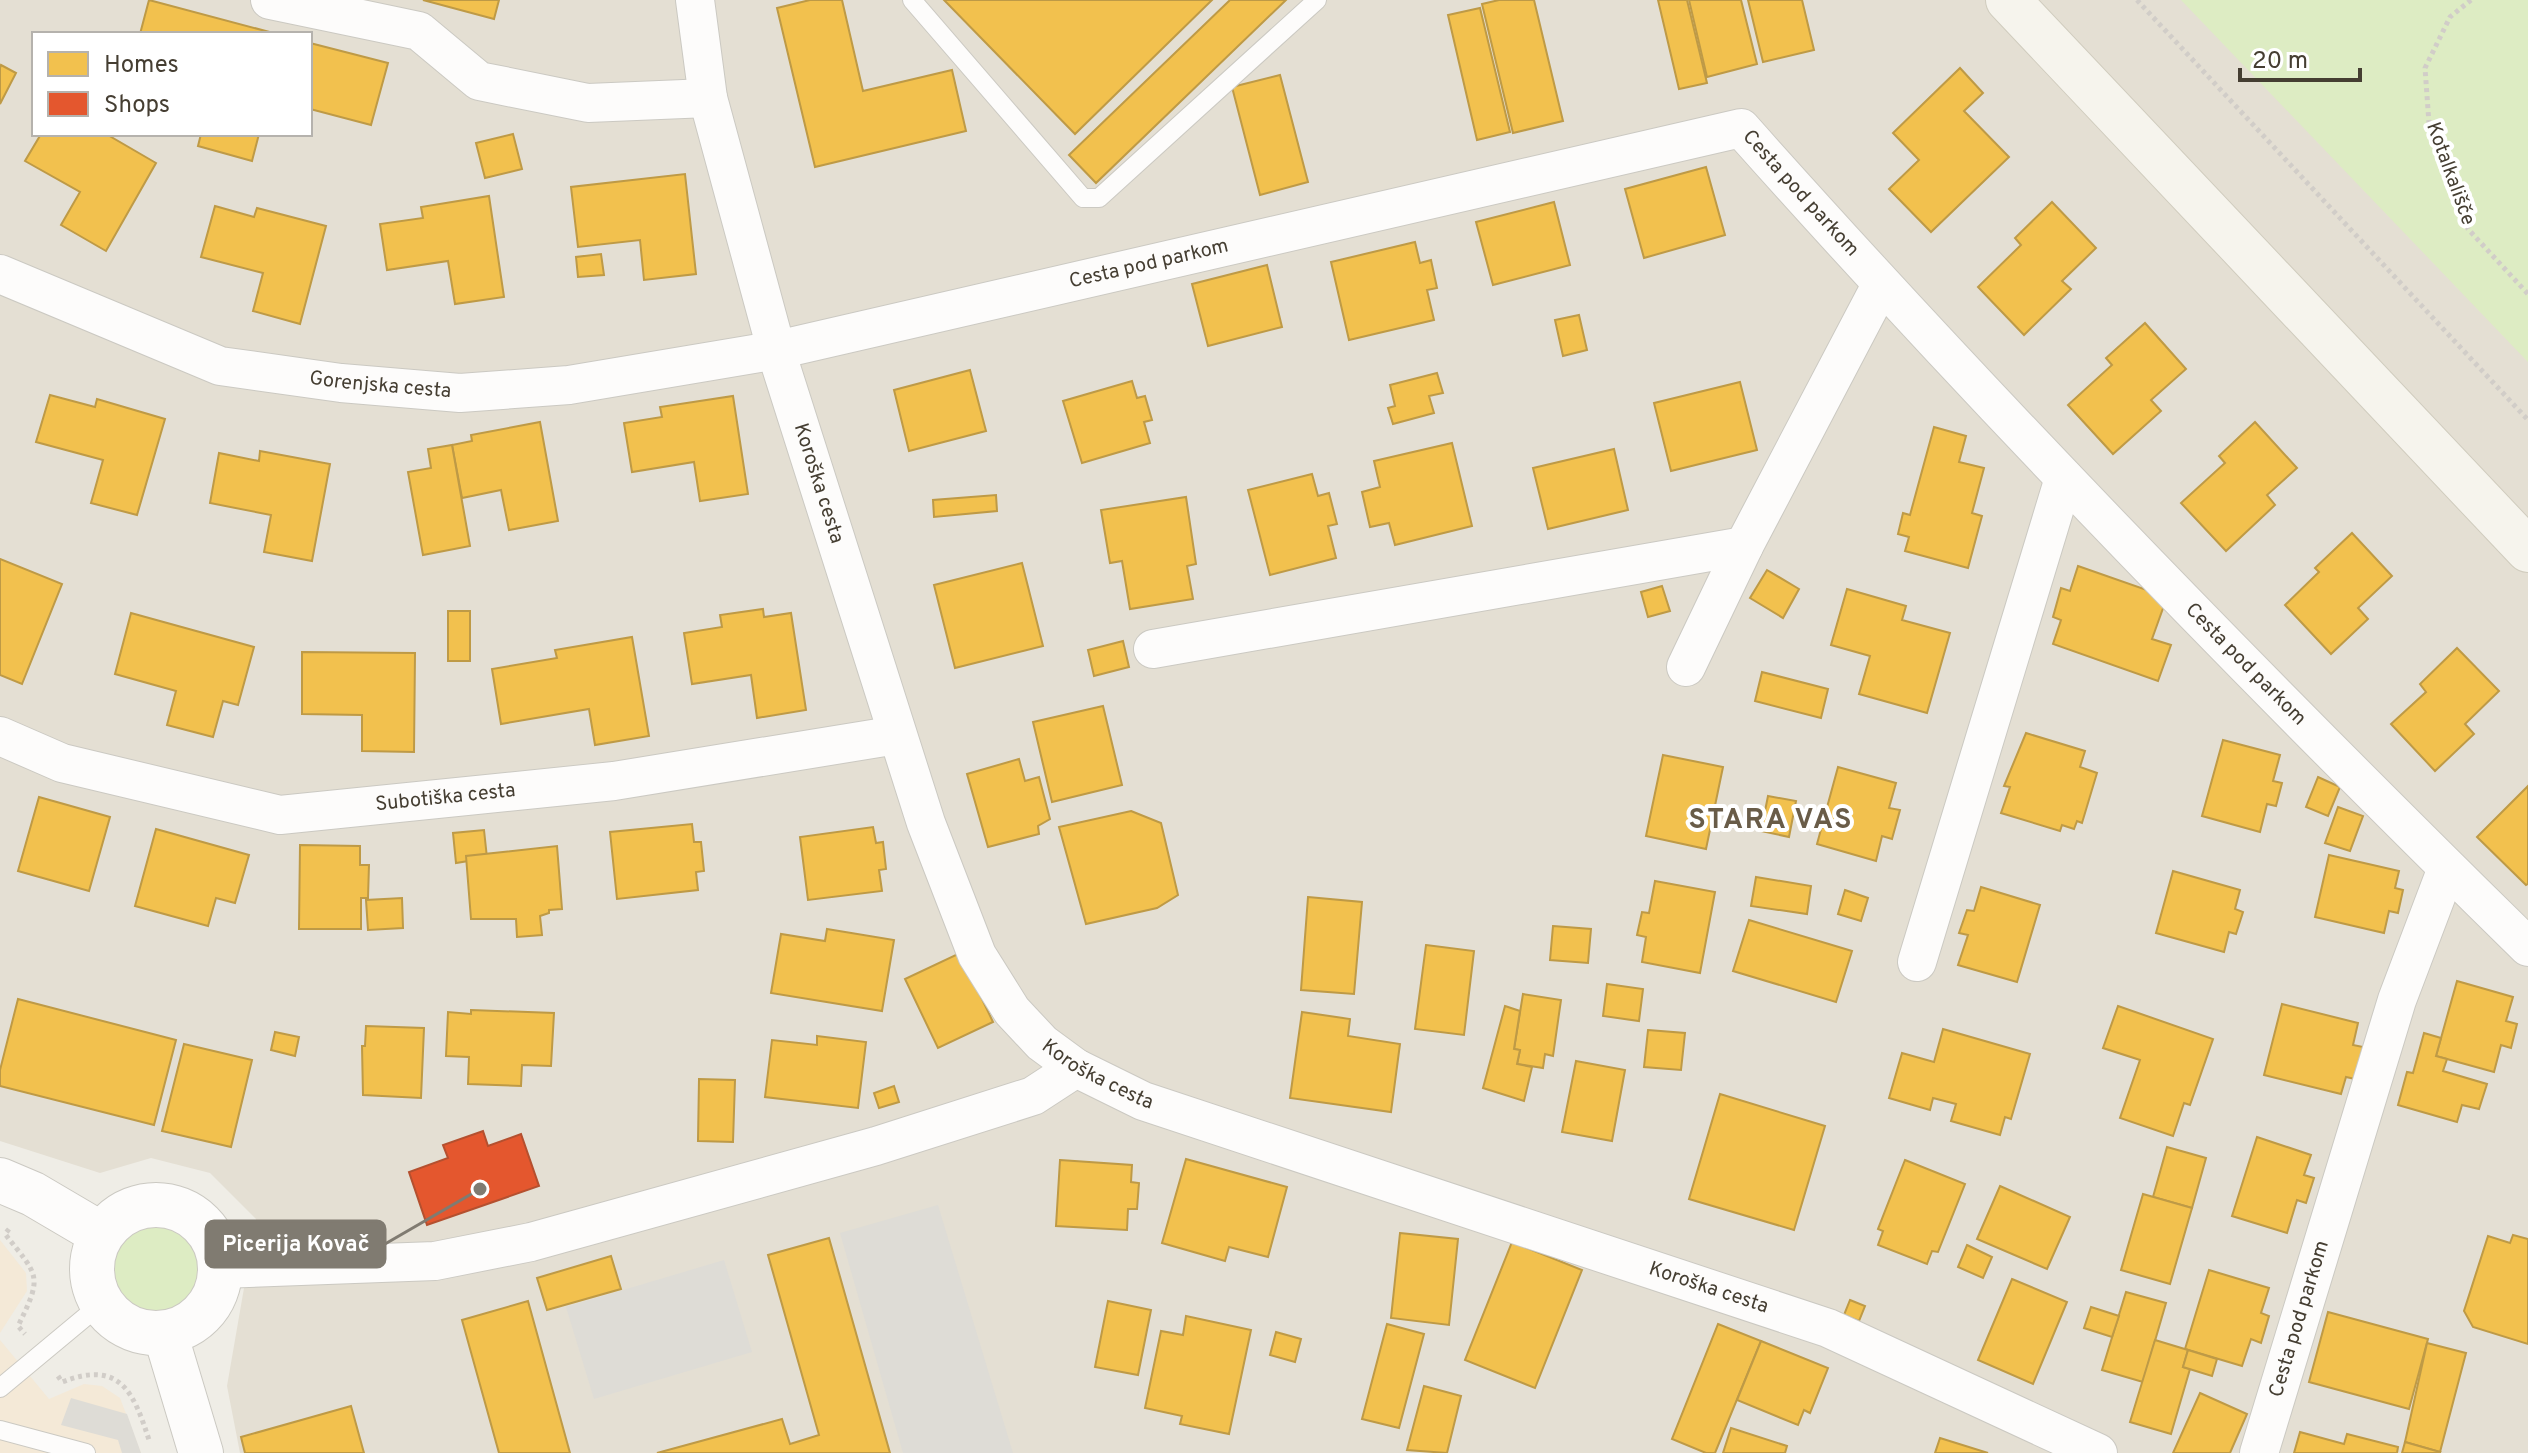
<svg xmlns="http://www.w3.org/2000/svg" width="2528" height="1453" font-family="Overpass,sans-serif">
<rect width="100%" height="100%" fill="#efede6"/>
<path fill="#e4dfd3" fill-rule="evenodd" d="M 0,0 L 2528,0 L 2528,1453 L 240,1453 L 227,1386 L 256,1219 L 210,1173 L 151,1158 L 100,1173 L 0,1141 ZM 34,34 L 310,34 L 310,134 L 34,134 Z"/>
<g fill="#f4e9d7">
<polygon points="0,1240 26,1273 27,1291 0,1333"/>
<polygon points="0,1340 49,1399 84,1384 102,1386 120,1398 141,1453 0,1453"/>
</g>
<g fill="#ddecc3">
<polygon points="2181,0 2528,0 2528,362"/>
<circle cx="155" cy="1268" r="48"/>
</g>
<g fill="#dedcd6">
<polygon points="938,1205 1013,1453 903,1453 840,1233"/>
<polygon points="724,1260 752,1352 594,1399 566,1307"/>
<polygon points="71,1398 127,1414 141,1453 122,1453 118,1440 61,1425"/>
</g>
<g fill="#f2c14e" stroke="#be9a46" stroke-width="2">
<polygon points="149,0 277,34 140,34"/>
<polygon points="423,0 499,0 494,19"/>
<polygon points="810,0 842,0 863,91 952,70 966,131 815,167 777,8"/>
<polygon points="944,0 1212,0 1075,134"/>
<polygon points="1230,0 1286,0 1096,183 1069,155"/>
<polygon points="1499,0 1534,0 1563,121 1513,133 1482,4"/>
<polygon points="1658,0 1687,0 1707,83 1679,89"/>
<polygon points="1689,0 1741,0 1757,64 1707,77"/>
<polygon points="1748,0 1802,0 1814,50 1763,62"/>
<polygon points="1480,8 1510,132 1477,140 1448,15"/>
<polygon points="310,43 388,63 371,125 310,109"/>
<polygon points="1,65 16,73 0,104 0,68"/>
<polygon points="1960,68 1983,93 1964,111 2009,157 1931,232 1889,189 1919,160 1893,133"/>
<polygon points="1280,75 1308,182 1260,195 1232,87"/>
<polygon points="41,134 106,134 156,163 106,251 61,225 80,192 25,161"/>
<polygon points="201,134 259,134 252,161 198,146"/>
<polygon points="513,134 522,169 485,178 476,143"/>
<polygon points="1706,167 1725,235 1644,258 1625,189"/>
<polygon points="685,174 696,274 644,280 640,240 578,247 571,187"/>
<polygon points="489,196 504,297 455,304 448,261 387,270 380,224 423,218 421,207"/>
<polygon points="1554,202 1570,265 1493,285 1476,222"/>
<polygon points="2052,202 2096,248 2062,281 2071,289 2024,335 1978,287 2021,245 2015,238"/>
<polygon points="215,206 254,217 257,208 326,226 300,324 253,311 263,273 201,257"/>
<polygon points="1415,242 1420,263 1431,260 1437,288 1427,290 1434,320 1349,340 1331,262"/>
<polygon points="601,254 604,275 578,277 576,257"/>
<polygon points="1267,265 1282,327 1208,346 1192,284"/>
<polygon points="1579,315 1587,350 1563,356 1555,320"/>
<polygon points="2145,323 2186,369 2151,400 2161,411 2113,454 2068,405 2112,365 2106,358"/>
<polygon points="970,370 986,431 909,451 894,390"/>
<polygon points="1437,373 1443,393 1429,396 1434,413 1393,424 1388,408 1395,406 1390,385"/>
<polygon points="1132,381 1137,398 1145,396 1152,420 1144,422 1150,443 1082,463 1063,401"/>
<polygon points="1740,382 1757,450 1671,471 1654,403"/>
<polygon points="50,395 95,407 97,399 165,419 137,515 91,503 103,460 36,442"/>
<polygon points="733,396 748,494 700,501 694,462 632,472 624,423 662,417 660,407"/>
<polygon points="540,422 558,521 509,530 501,490 462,498 452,445 472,441 471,435"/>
<polygon points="2255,422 2297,468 2267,495 2275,505 2226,551 2181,503 2225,463 2219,456"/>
<polygon points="1934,427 1966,436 1959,462 1984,468 1972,513 1982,516 1968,568 1905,551 1909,537 1898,534 1903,513 1910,515"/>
<polygon points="1452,443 1472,526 1395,545 1389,523 1370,527 1362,492 1380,487 1374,461"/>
<polygon points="452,445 470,546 423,555 408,472 431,468 428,449"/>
<polygon points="1614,449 1628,510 1548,529 1533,468"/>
<polygon points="260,451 330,464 312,561 264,552 271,515 210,503 219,453 259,461"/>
<polygon points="1312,474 1318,496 1329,493 1337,524 1328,526 1336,558 1270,575 1248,490"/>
<polygon points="996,495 997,511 934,517 933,500"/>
<polygon points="1186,497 1196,564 1187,566 1193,599 1130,609 1122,561 1110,563 1101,510"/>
<polygon points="2352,533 2392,576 2358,608 2368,619 2331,654 2285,605 2319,572 2315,568"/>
<polygon points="0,559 62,584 22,684 0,675"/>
<polygon points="1022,563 1043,646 955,668 934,585"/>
<polygon points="2078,566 2167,597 2152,639 2171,645 2158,681 2053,644 2061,620 2053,617 2061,588 2070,591"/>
<polygon points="1767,570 1799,589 1783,618 1750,598"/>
<polygon points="1662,586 1670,611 1648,617 1641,592"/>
<polygon points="1847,589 1906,606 1902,620 1950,633 1927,713 1859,694 1870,656 1831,645"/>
<polygon points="763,609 764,617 791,613 806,710 757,718 751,675 692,684 684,633 722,627 720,615"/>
<rect x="448" y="611" width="22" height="50"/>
<polygon points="131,613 254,647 238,705 223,701 213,737 167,725 176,691 115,674"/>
<polygon points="632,637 649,736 595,745 589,709 501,724 492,669 557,658 555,650"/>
<polygon points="1123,641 1129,667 1094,676 1088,650"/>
<polygon points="2457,648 2499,691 2465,724 2474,734 2435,771 2391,724 2426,692 2420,684"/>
<polygon points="302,652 415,653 414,752 362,751 362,715 302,714"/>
<polygon points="1762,672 1828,689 1821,718 1755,701"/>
<polygon points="1103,706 1122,785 1052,802 1033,722"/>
<polygon points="2026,733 2085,751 2080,767 2097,773 2082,823 2077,821 2074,829 2062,825 2060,831 2001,813 2010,787 2004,786"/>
<polygon points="2223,740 2280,755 2273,781 2282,783 2276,806 2267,804 2260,832 2202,816"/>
<polygon points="1663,755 1723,767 1706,849 1646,836"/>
<polygon points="1019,759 1025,781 1039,777 1050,819 1038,826 1039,834 988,847 967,774"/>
<polygon points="1838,767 1896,783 1889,808 1900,810 1892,839 1882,836 1876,861 1817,844"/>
<polygon points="2318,777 2340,787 2328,816 2306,807"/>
<polygon points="2528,786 2528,884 2526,885 2477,837"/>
<polygon points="1768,796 1796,801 1789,837 1761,831"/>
<polygon points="39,797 110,817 89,891 18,871"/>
<polygon points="2338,807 2363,816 2350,851 2325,843"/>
<polygon points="1131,811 1161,823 1178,895 1157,908 1086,924 1059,827"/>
<polygon points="692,824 694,842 701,842 704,871 696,872 698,890 617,899 610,832"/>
<polygon points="873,827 876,843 883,842 886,869 879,870 882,891 808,900 800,837"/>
<polygon points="156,829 249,855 235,903 216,898 208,926 135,906"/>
<polygon points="484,830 487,858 456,863 453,833"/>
<polygon points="300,845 360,846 360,865 369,865 368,898 361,898 361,929 299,929"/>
<polygon points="557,846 562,909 549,910 549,913 540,916 542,935 517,937 516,919 471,919 466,856"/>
<polygon points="2329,855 2399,871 2395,888 2403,890 2398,913 2389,911 2384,933 2315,917"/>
<polygon points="2173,871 2240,890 2235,909 2243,912 2236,934 2229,932 2224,952 2156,933"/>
<polygon points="1756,877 1811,886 1807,914 1751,906"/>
<polygon points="1655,881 1715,892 1700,973 1642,962 1646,937 1637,935 1642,912 1649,913"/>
<polygon points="1981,887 2040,905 2017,982 1958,965 1968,935 1959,933 1967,910 1974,911"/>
<polygon points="1845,890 1868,898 1861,921 1838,914"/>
<polygon points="1308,897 1362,902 1354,994 1301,990"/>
<polygon points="402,898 403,928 368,930 366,900"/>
<polygon points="1749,920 1852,951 1836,1002 1733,971"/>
<polygon points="1553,926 1591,929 1588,963 1550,960"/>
<polygon points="827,929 894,940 882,1011 771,993 781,934 825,941"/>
<polygon points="1426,945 1474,951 1464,1035 1415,1029"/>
<polygon points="960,953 993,1022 938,1048 905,979"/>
<polygon points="2457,981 2513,997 2506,1021 2517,1024 2511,1048 2501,1045 2494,1072 2436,1056"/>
<polygon points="1607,984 1643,989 1639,1021 1603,1016"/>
<polygon points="1523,994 1561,1000 1553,1056 1545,1054 1543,1068 1517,1064 1520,1050 1514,1049"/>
<polygon points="18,999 176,1040 154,1125 0,1086 0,1070"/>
<polygon points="2282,1004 2358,1023 2353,1045 2363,1047 2355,1079 2346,1077 2341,1094 2264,1075"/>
<polygon points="1505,1006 1520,1011 1514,1049 1520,1050 1517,1064 1532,1067 1524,1101 1483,1088"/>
<polygon points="2118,1006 2213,1039 2190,1105 2184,1103 2173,1136 2120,1118 2140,1060 2103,1048"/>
<polygon points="471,1010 554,1013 551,1066 522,1065 521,1086 468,1084 469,1057 446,1056 448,1012 471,1014"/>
<polygon points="1302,1012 1350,1019 1348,1036 1400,1044 1391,1112 1290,1098"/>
<polygon points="366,1026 424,1028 421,1098 363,1095 362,1046 365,1046"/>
<polygon points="1943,1029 2030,1054 2011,1119 2005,1117 2000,1135 1951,1121 1956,1104 1933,1098 1930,1110 1889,1098 1902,1053 1934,1062"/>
<polygon points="1648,1030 1685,1033 1681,1070 1644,1067"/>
<polygon points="275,1032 299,1037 295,1056 271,1050"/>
<polygon points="2424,1033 2441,1038 2436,1056 2447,1059 2443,1071 2487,1084 2479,1109 2462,1105 2457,1122 2398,1105 2407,1072 2413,1073"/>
<polygon points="817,1036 866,1042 858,1108 765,1097 772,1040 817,1045"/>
<polygon points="184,1044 252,1060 231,1147 162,1131"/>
<polygon points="1576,1061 1625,1070 1612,1141 1562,1132"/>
<polygon points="699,1079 735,1080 733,1142 698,1141"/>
<polygon points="894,1086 899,1102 879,1108 874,1093"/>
<polygon points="1720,1094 1825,1126 1794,1230 1689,1199"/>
<polygon points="2257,1137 2311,1155 2304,1175 2314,1178 2306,1203 2297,1200 2287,1233 2232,1216"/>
<polygon points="2167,1147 2206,1158 2192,1208 2153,1197"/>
<polygon points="1186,1159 1287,1187 1268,1257 1229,1247 1225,1261 1162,1243"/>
<polygon points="1060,1160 1132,1165 1131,1182 1139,1183 1137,1209 1128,1209 1127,1230 1056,1226"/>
<polygon points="1905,1160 1965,1184 1938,1252 1932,1251 1927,1264 1878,1245 1883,1231 1878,1229"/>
<polygon points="2000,1186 2070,1217 2047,1269 1977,1239"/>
<polygon points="2143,1194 2192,1208 2170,1284 2121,1270"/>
<polygon points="1400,1233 1458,1239 1449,1325 1391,1318"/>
<polygon points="2513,1235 2528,1239 2528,1344 2473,1327 2464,1311 2488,1236 2510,1243"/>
<polygon points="829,1238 890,1453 657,1453 782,1419 790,1444 819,1435 768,1255"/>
<polygon points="1512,1242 1582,1270 1535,1388 1465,1360"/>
<polygon points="1967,1245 1992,1257 1983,1278 1958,1267"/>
<polygon points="611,1256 621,1289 547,1310 537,1278"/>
<polygon points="2209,1270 2269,1288 2261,1313 2269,1316 2261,1343 2251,1339 2242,1366 2185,1349"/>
<polygon points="2012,1279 2067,1302 2033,1384 1978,1360"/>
<polygon points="2126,1292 2166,1303 2143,1382 2102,1370"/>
<polygon points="1850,1300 1865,1306 1859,1321 1844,1315"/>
<polygon points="528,1301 570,1453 499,1453 462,1320"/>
<polygon points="1108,1301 1151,1310 1138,1375 1095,1367"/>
<polygon points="2091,1307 2119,1316 2112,1337 2084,1328"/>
<polygon points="2328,1312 2428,1339 2409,1409 2309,1382"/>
<polygon points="1186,1316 1251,1330 1229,1434 1180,1424 1182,1416 1145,1408 1161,1331 1183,1335"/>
<polygon points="1387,1324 1424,1334 1399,1428 1362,1419"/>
<polygon points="1718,1324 1761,1341 1715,1453 1706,1453 1672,1439"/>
<polygon points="1276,1332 1301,1339 1295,1362 1270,1355"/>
<polygon points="2155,1340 2188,1350 2183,1367 2190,1369 2171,1434 2130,1422"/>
<polygon points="1761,1341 1828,1368 1810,1413 1804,1410 1798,1425 1737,1400"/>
<polygon points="2427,1343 2466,1353 2440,1452 2405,1442"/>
<polygon points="2188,1350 2217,1359 2212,1376 2183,1367"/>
<polygon points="1424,1386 1461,1396 1447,1453 1407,1450"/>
<polygon points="2200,1393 2247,1414 2230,1453 2173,1453"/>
<polygon points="351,1406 364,1453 245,1453 241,1437"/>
<polygon points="1731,1428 1787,1446 1785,1453 1723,1453"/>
<polygon points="2300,1432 2344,1444 2347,1434 2398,1447 2397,1453 2294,1453"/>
<polygon points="1940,1438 1988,1453 1935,1453"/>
<polygon points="2405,1442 2440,1452 2439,1453 2402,1453"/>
</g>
<polygon fill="#e4572e" stroke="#b4502f" stroke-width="2" points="483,1131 488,1146 521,1134 539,1186 427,1225 409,1172 448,1158 443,1145"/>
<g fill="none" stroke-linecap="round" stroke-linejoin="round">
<g stroke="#cbc9c2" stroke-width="20">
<g id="service">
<polyline points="912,0 1083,198 1099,198 1317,0"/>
<polyline points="0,1388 101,1304"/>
<polyline points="0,1430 86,1453"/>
</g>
</g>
<g stroke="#cbc9c2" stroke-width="40">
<g id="minor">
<polyline points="270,0 419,31 479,81 588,103 708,98"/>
<path id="s1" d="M 695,0 L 708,98 L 781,367 L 926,823 L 977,955 L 1012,1011 L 1042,1043 L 1076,1068 L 1143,1101 L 1828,1328 L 2098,1453"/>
<path id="s2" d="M 0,274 L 220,366 L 341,383 L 460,393 L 569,385 L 777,350 L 1741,128 C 1993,411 2258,682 2528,947"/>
<polyline points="1153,649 1744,546"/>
<polyline points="1686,667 1744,546 1881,285"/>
<path id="s3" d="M 0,736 L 62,763 L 280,815 L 614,781 L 897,735"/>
<polyline points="1917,962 2064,478"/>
<polyline points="221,1269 435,1261 531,1242 876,1146 1033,1096 1076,1068"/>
<path id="s4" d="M 2259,1453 L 2397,1000 L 2447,868"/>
</g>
</g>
<g stroke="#cbc9c2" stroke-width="46">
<g id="tertiary">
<polyline points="0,1180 33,1194 101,1234"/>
<circle cx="156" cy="1269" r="64"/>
<polyline points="165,1333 201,1453"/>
</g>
</g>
<g stroke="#d0ccbe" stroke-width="46">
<polyline id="secondary" points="2008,0 2528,550"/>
</g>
<g stroke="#d1cdc8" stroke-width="5" stroke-dasharray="4 4" stroke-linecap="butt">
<polyline points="2137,0 2528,420"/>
<polyline points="2471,0 2450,17 2425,68 2429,123 2468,229 2528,294"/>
<path d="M 9,1229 L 5,1234 C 39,1277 43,1275 18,1326 L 25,1334"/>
<path d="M 58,1376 L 62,1382 C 121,1359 134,1393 150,1443"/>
</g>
<use href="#service" stroke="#fdfcfb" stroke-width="18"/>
<use href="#minor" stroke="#fdfcfb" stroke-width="38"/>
<use href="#tertiary" stroke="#fdfcfb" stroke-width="44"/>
<use href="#secondary" stroke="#f6f4ed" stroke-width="44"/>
</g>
<g text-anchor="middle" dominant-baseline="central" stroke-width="8" stroke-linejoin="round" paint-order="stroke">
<g font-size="20" fill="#453e32" stroke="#fff">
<text transform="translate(2450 174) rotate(70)">Kotalkališče</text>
<text stroke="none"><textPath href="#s2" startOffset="1878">Cesta pod parkom</textPath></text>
<text stroke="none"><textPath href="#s2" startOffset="1182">Cesta pod parkom</textPath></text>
<text stroke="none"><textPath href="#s2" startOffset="400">Gorenjska cesta</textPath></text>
<text stroke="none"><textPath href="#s1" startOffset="500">Koroška cesta</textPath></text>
<text stroke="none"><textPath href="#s2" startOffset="2526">Cesta pod parkom</textPath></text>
<text stroke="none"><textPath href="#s3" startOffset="458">Subotiška cesta</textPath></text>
<text stroke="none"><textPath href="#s1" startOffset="1172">Koroška cesta</textPath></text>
<text stroke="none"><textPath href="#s1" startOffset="1820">Koroška cesta</textPath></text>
<text stroke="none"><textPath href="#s4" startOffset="140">Cesta pod parkom</textPath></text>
</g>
<g font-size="28" font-weight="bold" letter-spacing="2" fill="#695c48" stroke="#fff">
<text x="1771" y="821">STARA VAS</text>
</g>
</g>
<path fill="none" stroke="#807b71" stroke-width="3" d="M480 1189L385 1244"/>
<circle fill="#807b71" stroke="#fff" stroke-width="3" cx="480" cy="1189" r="8"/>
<rect fill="#807b71" stroke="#807b71" stroke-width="3" x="206" y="1221" width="179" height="46" rx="8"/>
<g font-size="22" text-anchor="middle" font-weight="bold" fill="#fff">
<text x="296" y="1251">Picerija Kovač</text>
</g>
<rect x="32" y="32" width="280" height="104" fill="#ffffff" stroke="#b5b2ad" stroke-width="2"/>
<rect x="48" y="52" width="40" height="24" fill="#f2c14e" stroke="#b5b2ad" stroke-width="2"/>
<text x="104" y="72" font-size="24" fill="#453e32">Homes</text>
<rect x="48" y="92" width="40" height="24" fill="#e4572e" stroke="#b5b2ad" stroke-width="2"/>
<text x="104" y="112" font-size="24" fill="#453e32">Shops</text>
<path d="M2240 68v12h120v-12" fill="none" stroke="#453e32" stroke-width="4"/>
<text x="2252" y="68" font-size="24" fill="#453e32" stroke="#ffffff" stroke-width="6" paint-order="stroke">20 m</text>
</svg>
